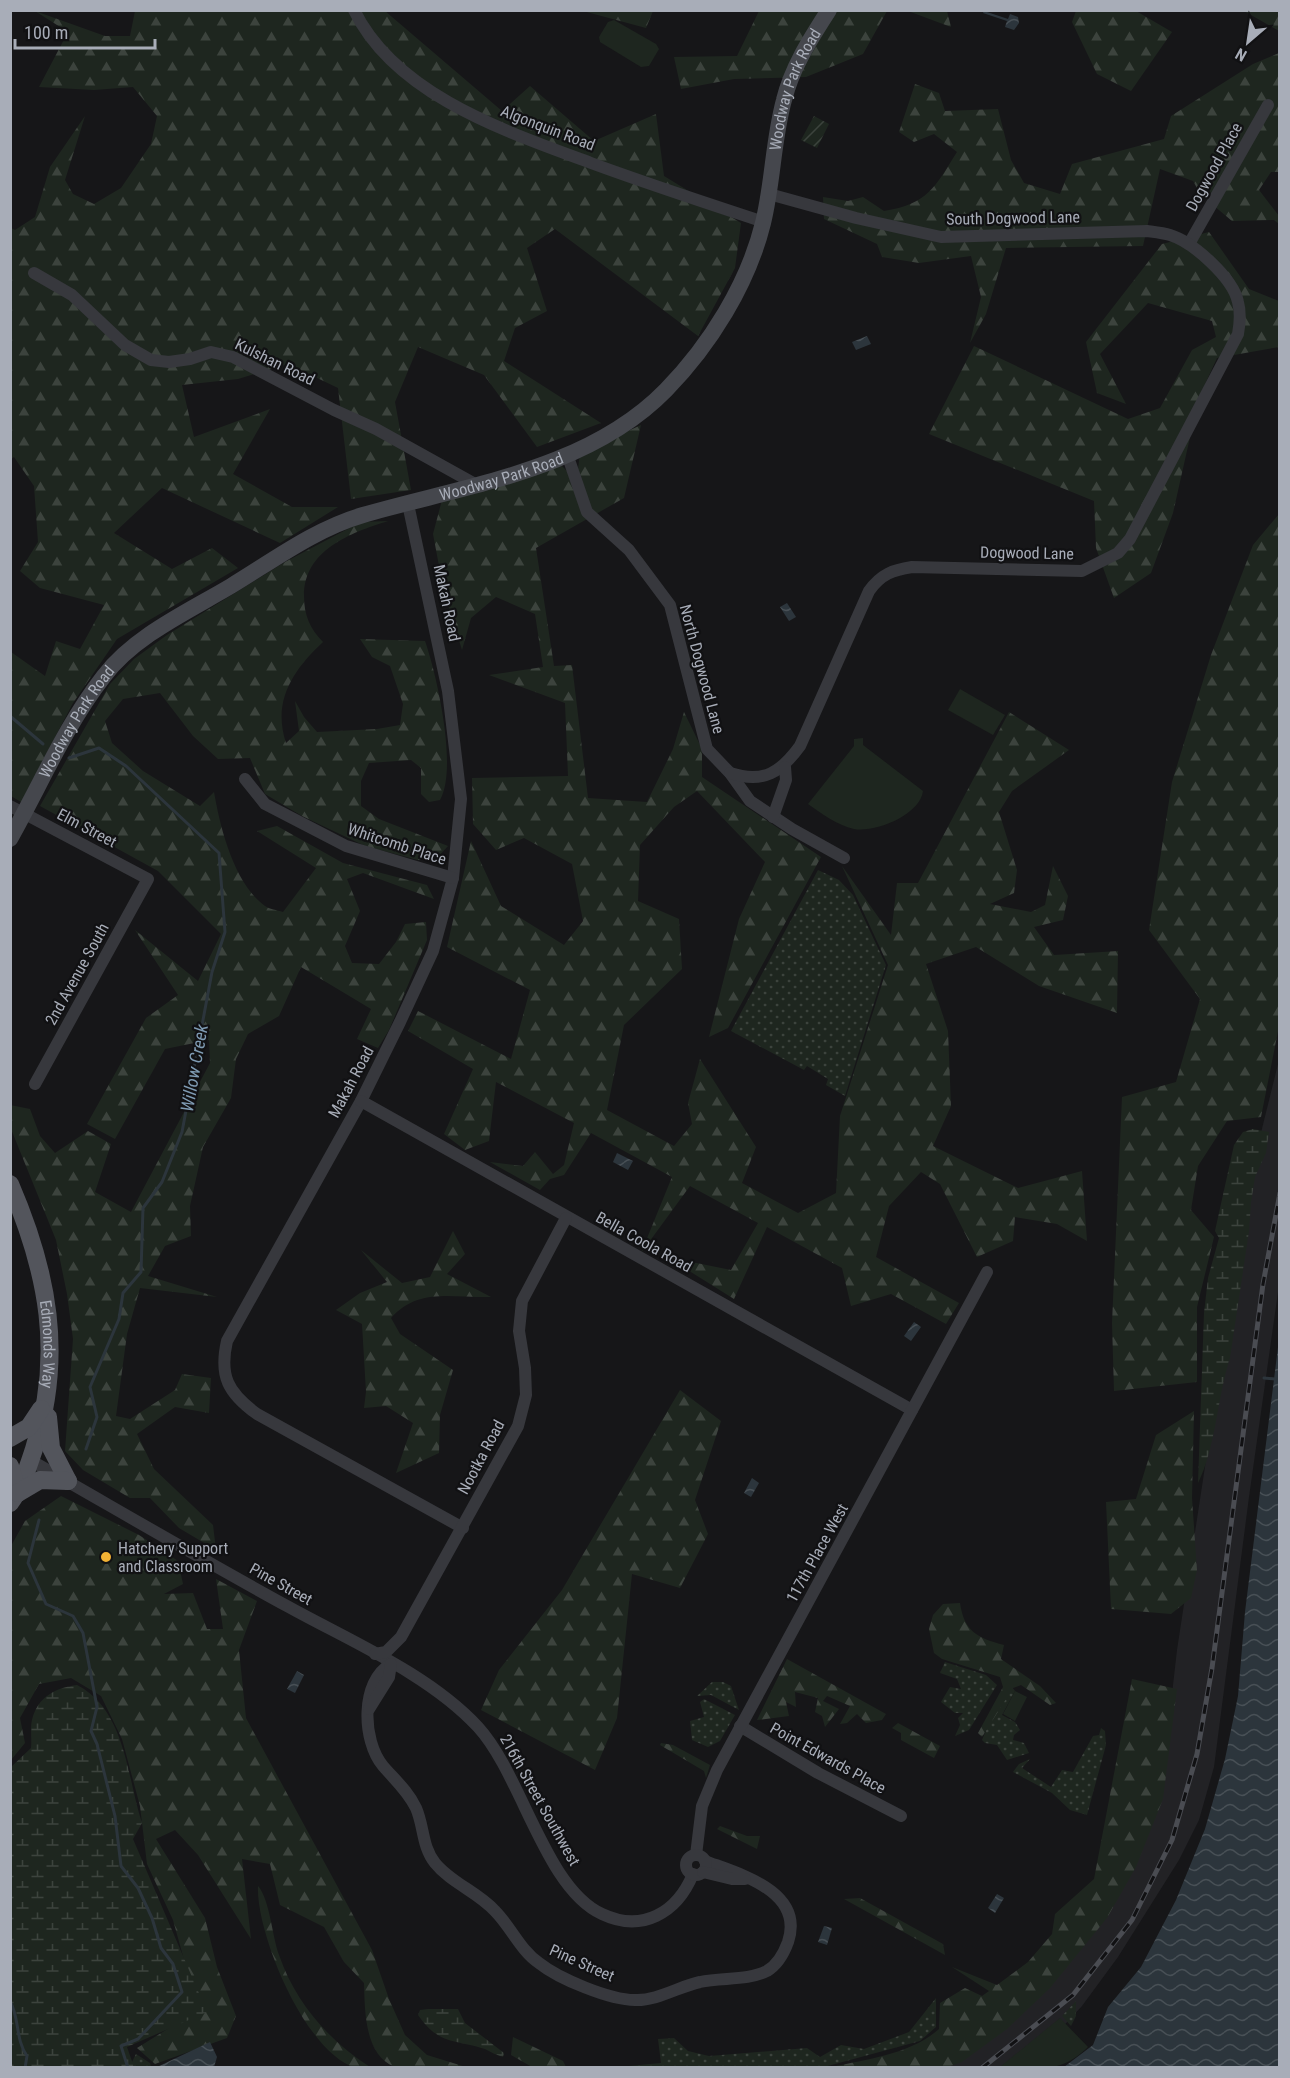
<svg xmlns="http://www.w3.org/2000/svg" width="1290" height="2078" font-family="'Roboto Condensed',sans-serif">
<defs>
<pattern id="grass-dots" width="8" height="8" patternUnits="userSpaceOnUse" patternTransform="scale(1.5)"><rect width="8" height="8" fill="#1e261f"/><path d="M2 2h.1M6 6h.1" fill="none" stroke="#3c433d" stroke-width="1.8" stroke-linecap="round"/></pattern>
<pattern id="forest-firs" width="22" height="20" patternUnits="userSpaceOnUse" patternTransform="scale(1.5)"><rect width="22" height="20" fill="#1e261f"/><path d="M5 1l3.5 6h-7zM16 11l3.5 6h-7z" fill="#3c433d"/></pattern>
<pattern id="wetland-marsh" width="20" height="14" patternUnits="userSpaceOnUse" patternTransform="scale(1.5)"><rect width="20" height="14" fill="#1e261f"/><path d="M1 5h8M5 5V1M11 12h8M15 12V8" fill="none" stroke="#3c433d"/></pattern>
<pattern id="garden-furrows" width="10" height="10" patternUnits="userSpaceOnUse" patternTransform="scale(1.5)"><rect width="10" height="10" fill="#1e261f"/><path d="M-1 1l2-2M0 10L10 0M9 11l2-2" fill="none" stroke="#3c433d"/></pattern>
<pattern id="water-waves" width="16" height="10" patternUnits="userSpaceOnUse" patternTransform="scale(1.5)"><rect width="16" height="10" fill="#2c353c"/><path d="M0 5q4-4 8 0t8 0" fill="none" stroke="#485056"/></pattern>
</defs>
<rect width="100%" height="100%" fill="#161618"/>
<polygon fill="#222225" points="1279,1060 1279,1285 1249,1497 1214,1767 1199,1820 1179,1860 1118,1957 1082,2006 1055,2035 1009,2067 941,2068 1064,1967 1165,1755 1177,1650 1248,1185"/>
<g fill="url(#grass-dots)">
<polygon points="818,870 839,880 853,895 886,965 845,1096 826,1085 828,1079 807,1066 804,1070 731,1031"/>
<polygon points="945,1662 986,1675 997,1685 969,1730 955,1736 960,1725 958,1718 963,1713 955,1713 941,1702 950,1687 961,1689 957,1679 940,1673"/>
<polygon points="712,1682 723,1682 731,1686 739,1710 711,1695 697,1696"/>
<polygon points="1012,1687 1015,1691 1002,1715 1015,1722 1020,1730 1014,1735 1013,1740 1024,1743 1029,1753 1007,1760 997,1745 985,1743 982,1740 988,1726"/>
<polygon points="704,1699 735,1715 720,1741 708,1747 692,1740 690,1721 704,1717 700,1702"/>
<polygon points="1101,1728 1105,1731 1106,1745 1087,1815 1070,1810 1052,1793 1013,1772 1019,1764 1030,1759 1022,1768 1051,1787 1062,1770 1073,1772 1093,1736 1099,1735"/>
<polygon points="936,1998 936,2027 920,2041 824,2067 618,2067 661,2063 658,2039 674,2038 688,2051 709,2056 807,2048 820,2057 841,2045 864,2049 909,2032"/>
<polygon points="1076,2001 1076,2016 1071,2026 1062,2016"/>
<polygon points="136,2054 150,2063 151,2067 132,2067 131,2064"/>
</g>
<g fill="url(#forest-firs)">
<polygon points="35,11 105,36 130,36 135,11 385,11 502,111 530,86 594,141 656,114 664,176 741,223 735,268 698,336 555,229 527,248 547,311 515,328 504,361 601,423 537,447 484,375 418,347 395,402 411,490 351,499 338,388 288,364 238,379 182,385 194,437 270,409 233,474 292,507 338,507 280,543 162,488 114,533 172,569 212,548 238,568 117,639 73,703 21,802 11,796 11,652 45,676 56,641 80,649 104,605 40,588 20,571 38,542 34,486 14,457 11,459 11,228 15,230 35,217 50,167 85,116 65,180 73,194 94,204 121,188 151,144 157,116 133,87 94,90 39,87 68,32"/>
<polygon points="583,11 653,11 646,28"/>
<polygon points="759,11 887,11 863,54 806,77 734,79 681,89 674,57 737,56"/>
<polygon points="908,11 947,11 951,27"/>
<polygon points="1076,11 1136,11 1172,32 1131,91 1097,74 1072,22"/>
<polygon points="1244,11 1279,11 1279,31"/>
<path d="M 1279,53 L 1279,172 L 1271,172 L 1259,190 L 1279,216 L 1279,224 L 1274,220 L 1232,221 L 1201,195 L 1193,181 L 1160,169 L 1143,246 L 1006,248 L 986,314 L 970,343 L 981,297 L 971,256 L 919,263 L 882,257 L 877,244 L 824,219 L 823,197 L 848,201 L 863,197 L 884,211 C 928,204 935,187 957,152 L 934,134 L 914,142 L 899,132 L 915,84 L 939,93 L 945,111 L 998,109 L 1011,160 L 1024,183 L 1060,194 L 1072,164 L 1164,139 L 1171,116 L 1253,64 Z"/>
<polygon points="1209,232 1249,289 1279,301 1279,347 1217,358 1199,397 1173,513 1151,573 1114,598 1096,548 1094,501 929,434 974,346 1128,419 1160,408 1192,350 1216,337 1212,321 1148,303 1100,354 1126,404 1097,393 1086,342 1162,244"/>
<polygon points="641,425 624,498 536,548 554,666 572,665 588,798 647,802 673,749 684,712 702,749 702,777 821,857 728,1028 709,1037 739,919 765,862 697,791 674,807 640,845 638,901 679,919 682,969 624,1025 607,1110 674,1146 692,1124 688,1103 700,1059 756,1147 742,1183 798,1213 836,1193 840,1116 888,965 842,866 891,935 897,883 918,883 1009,712 1069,750 1012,791 999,812 1017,870 1014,893 990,904 1031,912 1045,905 1053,866 1068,896 1063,920 1034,927 1054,955 1118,951 1117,1013 1039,986 976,947 926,964 948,1031 951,1106 933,1146 1018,1188 1082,1171 1087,1241 1057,1224 1015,1217 1013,1241 977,1257 940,1184 921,1172 889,1206 876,1257 959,1303 946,1324 891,1294 851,1306 842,1268 767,1227 734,1299 667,1257 731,1270 758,1223 690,1186 641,1253 672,1177 591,1133 564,1175 550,1179 540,1190 490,1162 523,1166 535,1152 553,1174 564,1165 574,1123 496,1082 489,1141 465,1150 444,1134 473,1069 408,1031 418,1011 511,1059 530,990 447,947 471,841 501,906 564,945 583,921 572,864 524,838 496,850 473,824 472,778 568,776 565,703 489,675 543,667 535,614 496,597 471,618 462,650 444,592 433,534 442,500 558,462 567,471 578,469 580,453"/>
<polygon points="1279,514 1280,1021 1261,1117 1227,1121 1198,1166 1191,1210 1214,1237 1197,1307 1197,1382 1114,1391 1112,1323 1122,1097 1176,1082 1200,999 1149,930 1172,782 1211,655 1253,545"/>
<path d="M 388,521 C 350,533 304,550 304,596 C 304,615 310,629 323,642 C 293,670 272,701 286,743 L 299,731 L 295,701 L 304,717 L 317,732 L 377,729 L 400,725 L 403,704 L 390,666 L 372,657 L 360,639 L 425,641 C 437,676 458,768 440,800 L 429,802 L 421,794 L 421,768 L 411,760 L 369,763 L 361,781 L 361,806 L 379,819 L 448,846 L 437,858 L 418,860 L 365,846 L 302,816 L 265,794 L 250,758 L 218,759 L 193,736 L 160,693 L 123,699 L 105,721 L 112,743 L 143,771 L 200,806 L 214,792 C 220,827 234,884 265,906 C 269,909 277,910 283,912 L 316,868 L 257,831 L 277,826 L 343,863 L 427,885 L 434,899 L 363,873 L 347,879 L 360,911 L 345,946 L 352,963 L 379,964 L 396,942 L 405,924 L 426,922 L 427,940 L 389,1030 L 378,1048 L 357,1039 L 371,1009 L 301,967 L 279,1016 L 248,1034 L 236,1059 L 231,1098 L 203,1147 L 190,1206 L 191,1236 L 165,1246 L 148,1276 L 217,1297 L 140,1288 L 127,1334 L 116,1416 L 130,1419 L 175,1390 L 182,1374 L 211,1378 L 209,1413 L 175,1407 L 137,1434 L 154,1469 L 213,1525 L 216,1550 L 179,1528 L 150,1498 L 130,1498 L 83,1470 L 65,1451 L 73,1339 L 67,1294 L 56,1240 L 11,1129 L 10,1105 L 30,1109 L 40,1136 L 55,1153 L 88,1131 L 111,1144 L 95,1192 L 131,1212 L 210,1063 L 209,1040 L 165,1049 L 115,1139 L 87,1124 L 146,1018 L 178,995 L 135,930 L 198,981 L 221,934 L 158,871 L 40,806 L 110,684 L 134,659 L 167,635 L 285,562 L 361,522 Z"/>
<path d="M 453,1231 L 465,1254 L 447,1274 L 491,1297 C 453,1298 418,1287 391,1318 L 400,1334 L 453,1370 L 440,1415 L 439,1453 L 396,1473 L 413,1423 L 386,1406 L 364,1408 L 366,1392 L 362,1324 L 336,1310 L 360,1293 L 387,1282 L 361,1250 L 402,1283 L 430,1277 Z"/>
<polygon points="680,1390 721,1421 695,1500 708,1534 680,1588 632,1574 617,1718 595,1770 481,1710 499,1670 562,1590"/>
<polygon points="1194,1411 1192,1498 1197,1570 1191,1598 1171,1614 1111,1609 1106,1502 1136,1499 1156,1435"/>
<path d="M 61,1496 L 139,1535 L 178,1561 L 183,1584 L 164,1594 L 193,1593 L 207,1629 L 223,1629 L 216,1579 L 257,1601 L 239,1650 L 246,1718 L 372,1950 L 389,1999 L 405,2035 L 427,2055 L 466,2067 C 451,2067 407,2071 395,2067 C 364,2055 365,2010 364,1983 L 344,1962 L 324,1927 L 280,1905 L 270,1864 L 242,1859 L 251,1939 L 198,1855 L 175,1830 L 156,1839 L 205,1918 L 217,1967 L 236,2016 L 227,2038 L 155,2064 L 137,2048 L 198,2010 L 173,1920 L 147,1864 L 140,1806 L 122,1739 L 101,1696 L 71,1678 L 39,1684 L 20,1718 L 25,1743 L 11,1760 L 11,1546 L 25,1521 Z"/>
<path d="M 960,1603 C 964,1631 977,1638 1004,1645 L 1001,1659 L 1040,1686 L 1056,1703 L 1050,1705 L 1021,1685 L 1013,1688 L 982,1737 L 978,1733 L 1003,1687 L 1000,1677 L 942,1659 L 934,1653 L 929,1629 L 933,1615 L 943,1604 Z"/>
<polygon points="787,1659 886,1714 882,1720 866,1723 857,1714 847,1723 840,1724 850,1706 827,1696 823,1701 839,1709 825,1727 822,1716 815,1712 818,1698 795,1692 796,1707 786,1702 789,1716 757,1720"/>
<path d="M 1132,1679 L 1177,1689 L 1163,1799 L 1136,1867 L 1107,1918 L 1050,1988 L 1007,2029 L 962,2062 L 945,2068 L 832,2067 C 868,2059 911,2054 939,2029 L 940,2003 L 965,1988 L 982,1996 L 989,1991 L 952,1967 L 997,1985 L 1028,1962 L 1052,1934 L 1055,1914 L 1094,1879 Z"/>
<polygon points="898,1723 940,1746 934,1758 901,1740 901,1733 892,1728"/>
<polygon points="661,1743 673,1745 710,1765 706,1778 704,1771 660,1745"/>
<polygon points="720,1826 747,1836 760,1836 757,1849 717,1829"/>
<path d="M 258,1886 C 270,1900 272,1936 279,1955 C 295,2002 329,2041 370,2067 C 366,2067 359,2069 356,2068 C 305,2053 256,1933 258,1886 Z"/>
<polygon points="860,1898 943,1944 945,1955 844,1899"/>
<polygon points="513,2037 563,2061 566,2067 532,2067 511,2055"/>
</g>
<g fill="url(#wetland-marsh)">
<path d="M 1253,1129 L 1269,1132 L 1266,1153 L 1255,1177 L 1251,1203 L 1249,1231 L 1230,1358 C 1217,1398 1216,1447 1198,1483 L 1204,1313 L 1208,1278 L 1219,1238 L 1215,1231 L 1234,1145 L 1243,1132 Z"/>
<path d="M 77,1685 C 126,1710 127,1778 142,1823 L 133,1839 L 207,2012 L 127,2047 L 134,2067 L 11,2067 L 11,1767 L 31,1748 C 32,1740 30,1728 32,1720 C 38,1696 56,1688 77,1685 Z"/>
<path d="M 428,2009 L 458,2009 L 465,2023 L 504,2053 L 503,2057 C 496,2055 491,2052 485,2049 C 453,2039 439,2045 418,2015 L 420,2010 Z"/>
</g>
<g fill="#1e261f">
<polygon points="614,20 656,44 659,49 649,66 641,67 600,42 599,37 608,22"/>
<polygon points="960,689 1005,715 993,735 948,710"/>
<path d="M 863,738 L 863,745 L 923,791 C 920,815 875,833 854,829 C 837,825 822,814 808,804 L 854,746 L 854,739 Z"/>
<polygon points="1015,1691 1027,1697 1015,1721 1003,1714"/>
<path d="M 1060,2018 L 1088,2047 C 1059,2075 1038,2068 1000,2067 Z"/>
</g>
<polygon fill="url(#garden-furrows)" points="814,116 829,124 817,148 801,140"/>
<g fill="url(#water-waves)">
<polygon points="984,11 1008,19 1010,14 1018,17 1019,23 1014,30 1005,27 1007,21 983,13"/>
<polygon points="867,336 871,344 856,350 852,342"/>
<polygon points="787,603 796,617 789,621 780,607"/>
<polygon points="617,1153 633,1161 628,1170 613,1162"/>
<polygon points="914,1322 921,1327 911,1341 904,1336"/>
<polygon points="1279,1339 1279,2067 1064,2067 1093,2045 1108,2007 1141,1967 1176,1900 1205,1829 1225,1759 1238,1696 1245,1612"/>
<polygon points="752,1478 759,1483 751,1497 744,1493"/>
<polygon points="297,1671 304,1675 295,1693 287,1689"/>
<polygon points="997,1894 1004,1898 995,1913 988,1908"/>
<polygon points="824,1926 832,1928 827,1945 818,1942"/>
<polygon points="210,2042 217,2057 214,2067 157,2067"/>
</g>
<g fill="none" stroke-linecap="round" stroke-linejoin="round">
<g stroke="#2c353c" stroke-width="3">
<polyline points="10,716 43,744"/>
<polyline points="69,758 99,748 126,766 219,853 225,932 212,972 182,1132 162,1182 143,1208 141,1272 123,1293 119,1319 90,1387 97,1417 86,1449"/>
<polyline points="1264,1378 1275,1379"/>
<polyline points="39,1520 28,1563 46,1604 73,1616 83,1633 97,1707 91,1731 97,1744 115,1816 121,1866 138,1888 152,1918 161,1948 173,1964 182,1992 138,2039 121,2046 128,2068"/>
<path d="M 10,2001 C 20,2019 15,2039 27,2056 L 25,2068"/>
</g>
<g stroke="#37383d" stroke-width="12">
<path d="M 354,10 C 396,96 508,132 591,163 C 648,184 706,203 764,222"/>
<polyline points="1189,244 1268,105"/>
<polyline points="34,273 72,295 125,345 151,360 169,362 190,359 211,352 233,357 334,410 376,429 475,484"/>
<polyline points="567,454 587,512 629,550 670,605 707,749 730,773 750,801 792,829 844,858"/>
<path d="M 408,504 L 448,691 L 461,799 L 453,878 L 433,951 L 400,1022 L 361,1101 L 227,1341 C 219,1376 228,1393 257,1414 L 463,1528"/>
<path d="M 730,773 C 764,784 781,772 800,746 L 869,591 C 881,574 893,570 912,567 L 1082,571 L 1118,553 L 1130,539 L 1238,334 C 1240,323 1241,313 1238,302 C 1233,278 1193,242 1170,235 C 1163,233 1154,232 1147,231 L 941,237 L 856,218 L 769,194"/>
<polyline points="245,779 265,804 346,846 453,878"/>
<polyline points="10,806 148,879 35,1084"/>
<polyline points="773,817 786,780 785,767"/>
<polyline points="361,1101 912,1410"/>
<path d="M 30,1460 C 116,1509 201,1559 287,1606 C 350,1641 429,1674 478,1727 C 522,1775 545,1888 602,1914 C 642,1933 677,1913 693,1874"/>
<polyline points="375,1654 386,1652 401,1637 518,1426 526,1395 525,1368 519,1331 522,1301 566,1218"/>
<path d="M 391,1664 C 360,1681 362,1741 383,1766 C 395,1780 408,1791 416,1808 C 424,1826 422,1847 435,1863 C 451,1883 478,1892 495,1911 C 511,1927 520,1950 539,1963 C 559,1979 610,2000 635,2000 C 657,2001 680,1986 700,1982 C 722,1977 747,1981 767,1971 C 777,1965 784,1953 788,1942 C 805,1891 739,1874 705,1861"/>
<polyline points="369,1709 389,1677 391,1664"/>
<polyline points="740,1726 818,1773 901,1816"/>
<polyline points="696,1855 702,1806 717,1770 987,1272"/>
<circle cx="696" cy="1865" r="10"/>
<polyline points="703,1872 732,1879 745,1879"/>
</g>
<path stroke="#45474d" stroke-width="16" id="s1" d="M 10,839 C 41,784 65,726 104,676 C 134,636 189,611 231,586 C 274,560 315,529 363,515 C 466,485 588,470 666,390 C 710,345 748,284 763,223 C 773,183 773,140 784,100 C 792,67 811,38 829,10"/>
<g stroke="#53555c" stroke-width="18">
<path id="s2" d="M 10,1184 C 48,1272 64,1355 34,1449 C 28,1467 22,1487 10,1503"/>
<polyline points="48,1417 51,1448 68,1481"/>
<polyline points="10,1438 29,1427 41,1409"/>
<polyline points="10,1466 18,1493"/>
<polyline points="18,1493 40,1480 68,1481"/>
</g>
<g stroke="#4a4c52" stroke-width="5">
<polyline id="rail" points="982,2068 1073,1995 1132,1920 1172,1840 1197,1754 1212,1668 1263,1284 1280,1193"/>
</g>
<use href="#rail" stroke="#111113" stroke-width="3" stroke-dasharray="9" stroke-linecap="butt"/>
</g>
<circle fill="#f2b134" stroke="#111113" stroke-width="2" cx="106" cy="1557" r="6"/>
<g text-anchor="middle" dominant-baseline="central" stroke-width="4.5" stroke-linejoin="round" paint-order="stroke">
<g font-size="16" fill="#a8adb8" stroke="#111113">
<text stroke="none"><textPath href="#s1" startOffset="1161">Woodway Park Road</textPath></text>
<text transform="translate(548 128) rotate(21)">Algonquin Road</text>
<text transform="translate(1214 167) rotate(-61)">Dogwood Place</text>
<text transform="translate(1013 218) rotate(-1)">South Dogwood Lane</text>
<text transform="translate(275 362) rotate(26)">Kulshan Road</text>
<text stroke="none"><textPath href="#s1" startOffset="639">Woodway Park Road</textPath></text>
<text transform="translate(1027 553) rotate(1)">Dogwood Lane</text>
<text transform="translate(447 603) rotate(78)">Makah Road</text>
<text transform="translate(702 669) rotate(75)">North Dogwood Lane</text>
<text stroke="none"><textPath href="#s1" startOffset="135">Woodway Park Road</textPath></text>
<text transform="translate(87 828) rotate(28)">Elm Street</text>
<text transform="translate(397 844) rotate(18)">Whitcomb Place</text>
<text transform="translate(77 974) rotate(-61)">2nd Avenue South</text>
<text transform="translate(351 1082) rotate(-62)">Makah Road</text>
<text transform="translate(644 1242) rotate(29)">Bella Coola Road</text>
<text stroke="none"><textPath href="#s2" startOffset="166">Edmonds Way</textPath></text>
<text transform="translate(481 1457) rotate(-62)">Nootka Road</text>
<text transform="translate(817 1553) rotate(-61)">117th Place West</text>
<text transform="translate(281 1584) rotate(29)">Pine Street</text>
<text transform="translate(828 1758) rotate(29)">Point Edwards Place</text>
<text transform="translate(540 1800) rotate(61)">216th Street Southwest</text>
<text transform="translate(582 1963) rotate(24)">Pine Street</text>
</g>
<g font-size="16" fill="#a8adb8" stroke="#111113" text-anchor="start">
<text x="118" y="1548">Hatchery Support<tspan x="118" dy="18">and Classroom</tspan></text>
</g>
<g font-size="18" font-style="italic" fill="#7f9bb3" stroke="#111113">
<text transform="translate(194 1068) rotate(-80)">Willow Creek</text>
</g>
</g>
<rect width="1290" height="2078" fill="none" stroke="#a8adb8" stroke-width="24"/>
<g transform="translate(1248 42) rotate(209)" stroke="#111113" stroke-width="4.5" paint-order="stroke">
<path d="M0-4.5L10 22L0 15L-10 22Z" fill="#a8adb8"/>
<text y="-9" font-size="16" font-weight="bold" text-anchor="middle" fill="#a8adb8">N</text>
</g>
<path d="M15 39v9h140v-9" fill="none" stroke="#a8adb8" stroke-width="3"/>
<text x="24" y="39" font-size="18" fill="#a8adb8" stroke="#111113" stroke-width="4.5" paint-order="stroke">100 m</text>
</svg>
